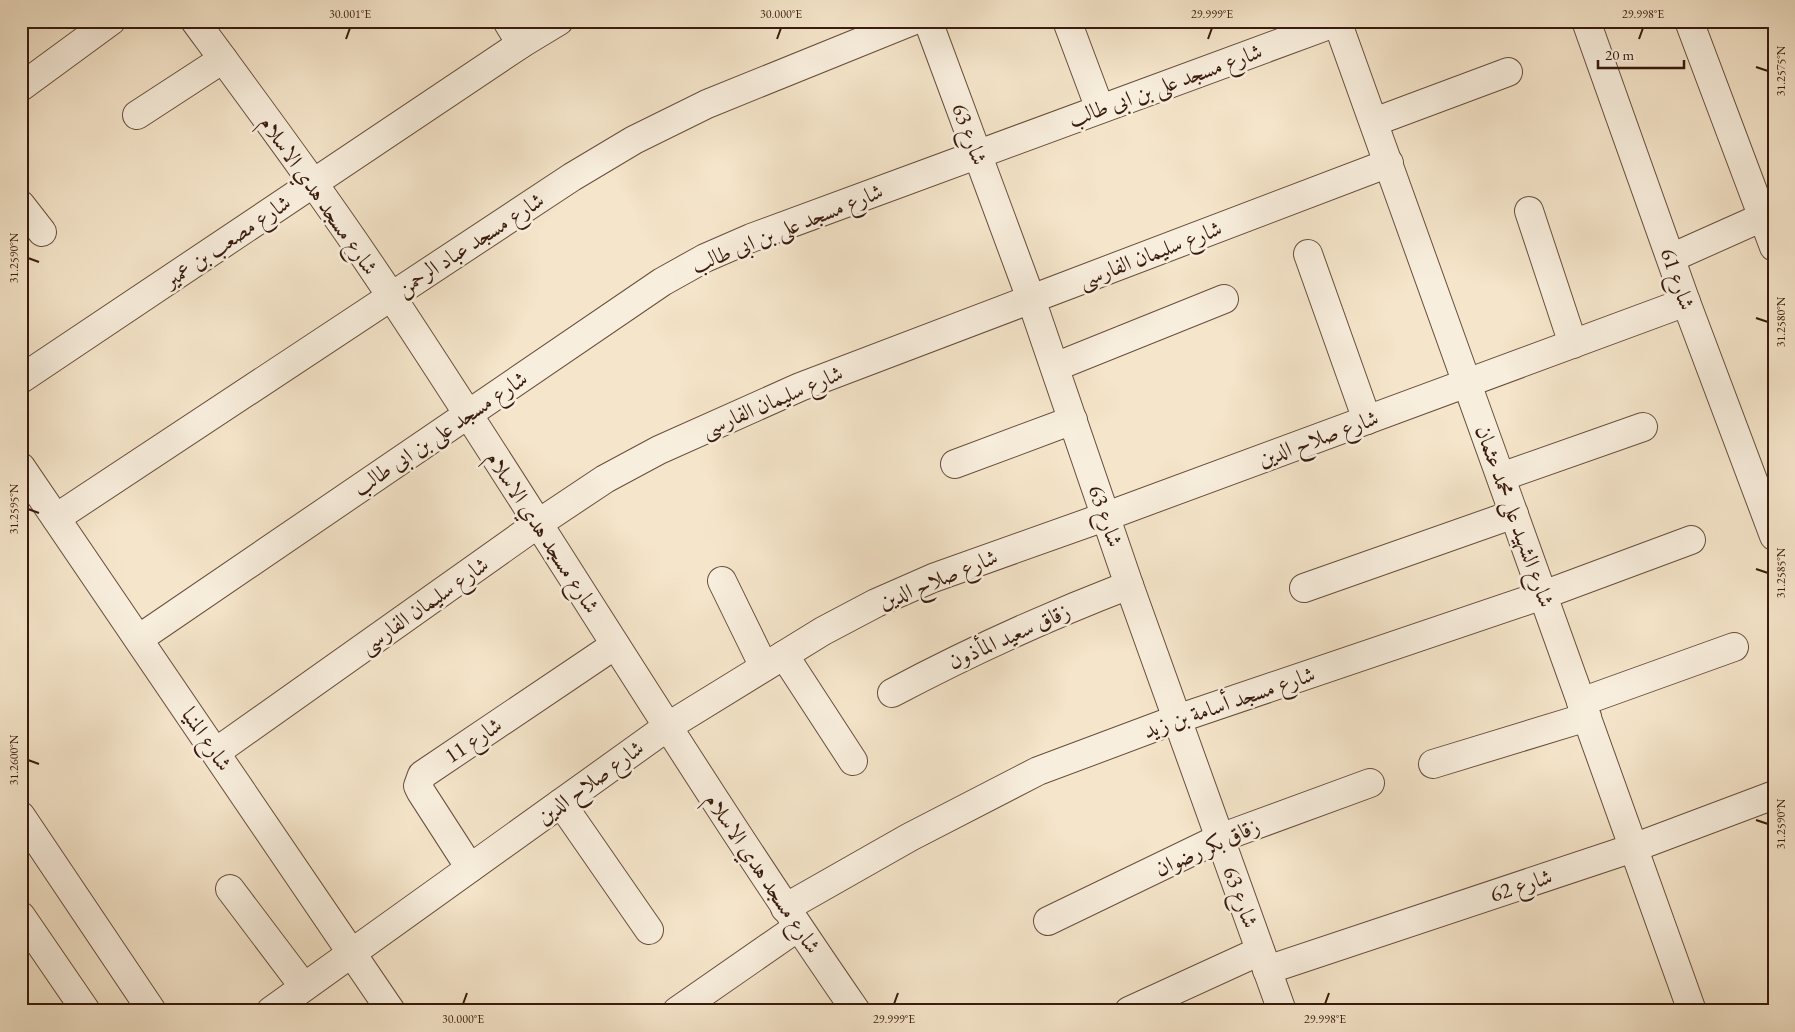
<svg xmlns="http://www.w3.org/2000/svg" width="1795" height="1032" font-family="'EB Garamond',Amiri,serif">
<rect width="100%" height="100%" fill="#f5e5ca"/>
<filter id="stains"><feTurbulence type="fractalNoise" baseFrequency=".004" numOctaves="4"/><feColorMatrix values="0 0 0 0 .2 0 0 0 0 .09 0 0 0 0 .02 0 0 0 .5 -.17"/></filter>
<radialGradient id="worn" r=".72"><stop offset=".6" stop-color="#630" stop-opacity="0"/><stop offset="1" stop-color="#630" stop-opacity=".3"/></radialGradient>
<polygon fill="#9b846f" stroke="#6c5c4e" points="21,1000 29,1011 21,1011"/>
<g fill="none" stroke-linecap="round" stroke-linejoin="round">
<g stroke="#684e3c" stroke-width="30">
<g id="minor">
<path d="M 195,21 C 262,112 331,205 393,299 C 549,535 695,778 856,1011"/>
<polyline points="507,21 521,44"/>
<polyline points="928,21 1031,299 1129,585 1282,1011"/>
<polyline points="1067,21 1100,109"/>
<polyline points="1337,21 1692,1011"/>
<polyline points="1586,21 1686,302 1774,536"/>
<polyline points="1689,21 1774,247"/>
<polyline points="21,87 111,21"/>
<polyline points="137,115 223,59"/>
<polyline points="1374,122 1508,72"/>
<polyline points="21,205 42,232"/>
<polyline points="1529,211 1573,344"/>
<polyline points="1308,254 1367,420"/>
<polyline points="1671,258 1774,212"/>
<polyline points="1055,367 1224,299"/>
<polyline points="21,379 521,44 559,21"/>
<polyline points="955,464 1073,420"/>
<polyline points="21,467 391,1011"/>
<polyline points="1501,477 1643,427"/>
<polyline points="56,518 572,177 634,140 707,104 912,21"/>
<polyline points="722,581 764,667"/>
<polyline points="1304,588 1514,514"/>
<polyline points="140,638 662,282 705,258 751,238 1337,22"/>
<polyline points="784,655 853,761"/>
<path d="M 892,693 C 971,651 1046,617 1129,585"/>
<polyline points="1581,702 1734,647"/>
<polyline points="216,752 539,523 605,479 659,450 800,387 1389,163"/>
<polyline points="1433,764 1587,717"/>
<polyline points="561,803 649,930"/>
<polyline points="470,868 421,792 418,786 422,775 615,645"/>
<polyline points="230,889 304,987"/>
<polyline points="785,908 910,837 1038,771 1177,719 1543,595 1691,540"/>
<polyline points="1048,921 1220,838 1370,783"/>
<polyline points="1267,970 1633,848 1774,795"/>
<polyline points="271,1011 667,727 823,631 876,603 933,578 1107,516 1686,302"/>
<polyline points="677,1011 798,927"/>
<polyline points="1129,1011 1260,951"/>
</g>
</g>
<g stroke="#684e3c" stroke-width="30">
<g id="tertiary">
<polyline points="21,816 152,1011"/>
<polyline points="21,916 86,1011"/>
</g>
</g>
<use href="#minor" stroke="#f8eedd" stroke-width="28"/>
<use href="#tertiary" stroke="#f8eedd" stroke-width="28"/>
</g>
<path fill="none" stroke="#391b0d" stroke-width="2" d="M 346,39 L 350,28M 777,39 L 781,28M 1208,39 L 1212,28M 1639,39 L 1643,28M 1756,67 L 1768,71M 28,258 L 39,262M 1756,318 L 1768,322M 28,509 L 39,513M 1756,569 L 1768,573M 28,760 L 39,764M 1756,820 L 1768,824M 463,1004 L 467,993M 894,1004 L 898,993M 1325,1004 L 1329,993"/>
<g text-anchor="middle" dominant-baseline="central" stroke-width="5" stroke-linejoin="round" paint-order="stroke">
<g font-size="22" fill="#391b0d" stroke="#f8eedd">
<text transform="translate(1165 85) rotate(-20)">شارع مسجد على بن ابى طالب</text>
<text transform="translate(970 134) rotate(70)">شارع 63</text>
<text transform="translate(319 195) rotate(55)">شارع مسجد هدي الاسلام</text>
<text transform="translate(787 228) rotate(-22)">شارع مسجد على بن ابى طالب</text>
<text transform="translate(227 241) rotate(-34)">شارع مصعب بن عمير</text>
<text transform="translate(470 244) rotate(-33)">شارع مسجد عباد الرحمن</text>
<text transform="translate(1150 254) rotate(-21)">شارع سليمان الفارسى</text>
<text transform="translate(1678 279) rotate(71)">شارع 61</text>
<text transform="translate(772 401) rotate(-23)">شارع سليمان الفارسى</text>
<text transform="translate(440 433) rotate(-34)">شارع مسجد على بن ابى طالب</text>
<text transform="translate(1318 438) rotate(-20)">شارع صلاح الدين</text>
<text transform="translate(1106 516) rotate(71)">شارع 63</text>
<text transform="translate(1515 516) rotate(70)">شارع الشهيد على محمد عثمان</text>
<text transform="translate(543 532) rotate(57)">شارع مسجد هدي الاسلام</text>
<text transform="translate(938 579) rotate(-22)">شارع صلاح الدين</text>
<text transform="translate(424 605) rotate(-35)">شارع سليمان الفارسى</text>
<text transform="translate(1009 636) rotate(-24)">زقاق سعيد المأذون</text>
<text transform="translate(1229 702) rotate(-19)">شارع مسجد أسامة بن زيد</text>
<text transform="translate(207 739) rotate(56)">شارع المنيا</text>
<text transform="translate(473 740) rotate(-34)">شارع 11</text>
<text transform="translate(590 782) rotate(-36)">شارع صلاح الدين</text>
<text transform="translate(1207 847) rotate(-24)">زقاق بكر رضوان</text>
<text transform="translate(763 873) rotate(56)">شارع مسجد هدي الاسلام</text>
<text transform="translate(1521 885) rotate(-18)">شارع 62</text>
<text transform="translate(1241 897) rotate(70)">شارع 63</text>
</g>
</g>
<rect width="1795" height="1032" fill="none" stroke="#f5e5ca" stroke-width="55"/>
<path d="M1598 60v8h86v-8" fill="none" stroke="#391b0d" stroke-width="2.5"/>
<text x="1605" y="60" font-size="15" fill="#391b0d" stroke="#f8eedd" stroke-width="4" paint-order="stroke">20 m</text>
<rect x="28" y="28" width="1740" height="976" fill="none" stroke="#391b0d" stroke-width="2"/>
<g font-size="12" text-anchor="middle" fill="#391b0d">
<text x="350" y="18">30.001°E</text>
<text x="781" y="18">30.000°E</text>
<text x="1212" y="18">29.999°E</text>
<text x="1643" y="18">29.998°E</text>
<text transform="translate(1781 71) rotate(-90)" y="4">31.2575°N</text>
<text transform="translate(14 258) rotate(-90)" y="4">31.2590°N</text>
<text transform="translate(1781 322) rotate(-90)" y="4">31.2580°N</text>
<text transform="translate(14 509) rotate(-90)" y="4">31.2595°N</text>
<text transform="translate(1781 573) rotate(-90)" y="4">31.2585°N</text>
<text transform="translate(14 760) rotate(-90)" y="4">31.2600°N</text>
<text transform="translate(1781 824) rotate(-90)" y="4">31.2590°N</text>
<text x="463" y="1023">30.000°E</text>
<text x="894" y="1023">29.999°E</text>
<text x="1325" y="1023">29.998°E</text>
</g>
<rect width="100%" height="100%" filter="url(#stains)"/>
<rect width="100%" height="100%" fill="url(#worn)"/>
</svg>
